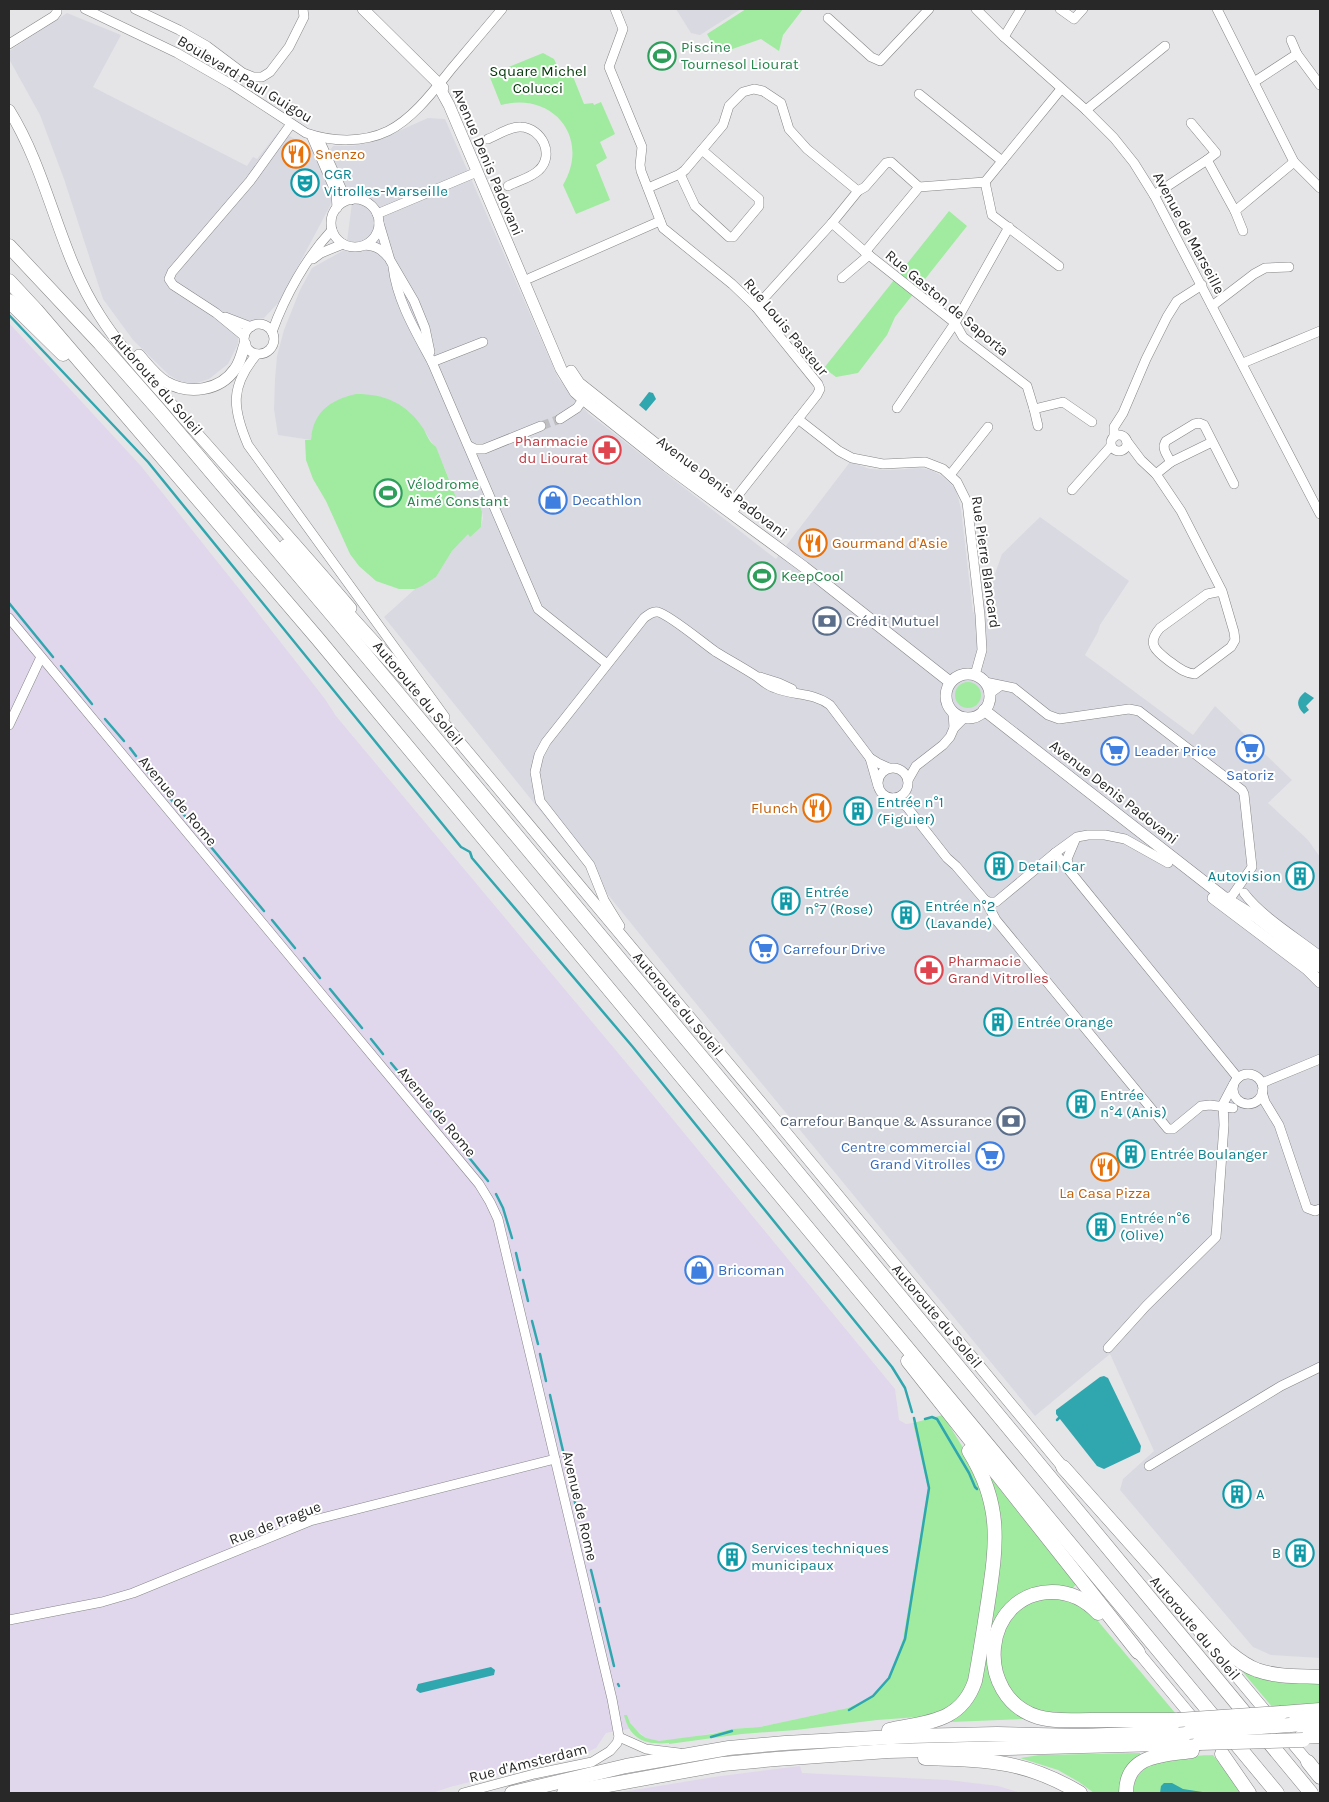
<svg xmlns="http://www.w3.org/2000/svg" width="1329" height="1802" font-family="Karla,sans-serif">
<rect width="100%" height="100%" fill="#e5e5e7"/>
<g fill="#d9d9e2">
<polygon points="676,9 741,9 700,35 691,33"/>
<polygon points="67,13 121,35 93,87 247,166 253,157 257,159 280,130 313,150 333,195 330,206 279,302 264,318 247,322 241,329 238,336 238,344 228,364 209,379 194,384 179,381 169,375 133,340 103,299 64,179 40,115 9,59 9,51"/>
<polygon points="428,118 445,119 558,378 573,397 589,414 776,559 850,462 870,469 891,470 920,468 931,470 942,476 955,488 958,497 961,509 973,613 987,596 1002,554 1040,517 1129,581 1100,625 1098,632 1085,655 1193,735 1215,706 1292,780 1268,803 1308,840 1320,857 1320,1658 1271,1655 1253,1647 1120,1490 1123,1479 1154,1451 1110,1354 1035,1416 680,984 384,617 415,589 436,577 452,551 468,533 470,536 481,527 483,518 482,512 457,500 445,469 434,446 422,427 407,411 311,435 311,440 278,435 274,409 275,379 277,356 284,330 300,290 312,268 346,249 353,195 345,187 329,157 330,150 333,146 353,146 376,141"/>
</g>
<g fill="#e0d7ec">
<polygon points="9,323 141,466 240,590 325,699 336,716 629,1066 895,1389 899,1420 906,1424 913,1423 928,1488 903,1639 890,1676 871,1697 848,1708 760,1727 732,1729 688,1738 659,1741 653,1740 646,1738 634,1728 606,1733 596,1748 585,1753 450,1787 432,1793 9,1793"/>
<polygon points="800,1766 802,1773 948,1780 998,1786 1021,1793 616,1793 714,1777"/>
</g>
<g fill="#a0eba0">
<polygon points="746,9 803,9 783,35 779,51 761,39 718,54 707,34"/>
<path d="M 543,53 L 554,59 L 562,77 L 572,74 L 584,104 L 593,103 L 594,105 L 601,102 L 615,134 L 600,142 L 607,158 L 596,165 L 610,200 L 576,214 L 563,185 C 591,138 553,91 501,105 L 489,75 Z"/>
<polygon points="949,211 967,226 895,317 887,335 858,373 836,377 824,368"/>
<path d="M 356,394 C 385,394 406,403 423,428 C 427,435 429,442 436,447 L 457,500 L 462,503 L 476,497 L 482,512 L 481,527 L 470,537 L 468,534 L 452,551 L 436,577 L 422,586 L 415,589 L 399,589 L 376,581 L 359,566 L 350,554 L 326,501 L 313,479 L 306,460 L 305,440 L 311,440 C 313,412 330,400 356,394 Z"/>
<circle cx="968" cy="695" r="13"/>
<path d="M 943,1415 L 965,1451 L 985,1501 L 991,1553 L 966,1691 L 954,1707 L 931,1716 L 877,1720 L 796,1730 L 742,1734 L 669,1744 L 669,1743 C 646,1745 630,1740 624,1715 L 627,1715 L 630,1723 L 640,1734 L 646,1738 L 659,1741 L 712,1734 L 732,1729 L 760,1727 L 848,1708 L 871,1697 L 890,1676 L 903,1639 L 928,1488 L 913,1423 Z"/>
<polygon points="984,1469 1076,1584 1073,1588 1020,1595 989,1648 1024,1717 1023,1719 951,1722 950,1720 965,1710 997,1566"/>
<polygon points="1063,1597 1079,1603 1092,1614 1176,1714 1067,1716 1034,1711 1012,1695 1000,1669 1000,1639 1016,1610 1031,1601"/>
<polygon points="1241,1668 1320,1681 1320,1703 1273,1708 1242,1671"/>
<polygon points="1140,1753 1140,1756 1123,1793 1094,1793 1079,1782 1058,1770 1020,1758 1040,1755"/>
<path d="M 1213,1755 L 1242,1793 L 1134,1793 C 1130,1757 1188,1756 1213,1755 Z"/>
</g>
<g fill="#30a6af">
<polygon points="649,392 653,393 656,399 646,411 639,405"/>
<path d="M 1305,692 L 1314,698 L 1306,706 L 1309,710 L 1304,714 C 1296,706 1296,699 1305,692 Z"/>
<polygon points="1104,1376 1108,1378 1141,1446 1140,1452 1104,1469 1097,1466 1056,1414 1056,1410 1100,1377"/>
<polygon points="491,1667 495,1670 494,1675 420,1693 416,1690 418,1684"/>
<polygon points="1164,1783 1172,1783 1183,1789 1209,1793 1160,1793 1161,1786"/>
</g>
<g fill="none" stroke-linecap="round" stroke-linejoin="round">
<g stroke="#30a6af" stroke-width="2.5">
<polyline points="9,315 148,462 461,847 470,852 472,858 632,1046 892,1367 905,1388 912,1412"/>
<polyline points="9,603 53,657"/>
<polyline points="61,666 92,704"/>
<polyline points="105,719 124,741"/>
<polyline points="130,748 136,756"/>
<polyline points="144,767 185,816"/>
<polyline points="192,824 198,830"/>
<polyline points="206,841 264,911"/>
<polyline points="272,920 295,948"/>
<polyline points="304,958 320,978"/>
<polyline points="330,989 362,1028"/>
<polyline points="371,1039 383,1054"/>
<polyline points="391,1063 442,1124"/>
<polyline points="450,1134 488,1181"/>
<polyline points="496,1194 503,1208 512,1238"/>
<polyline points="516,1253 520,1270"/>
<polyline points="523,1280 528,1301"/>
<polyline points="532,1321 538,1344"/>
<polyline points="540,1354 546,1381"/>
<polyline points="550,1395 570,1481"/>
<polyline points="925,1419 932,1417 937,1419 969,1473 975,1487 977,1489"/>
<polyline points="1057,1420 1059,1418"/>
<polyline points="574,1497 577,1513"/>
<polyline points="581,1526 586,1549"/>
<polyline points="591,1570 599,1602"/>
<polyline points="600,1608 614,1666"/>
<polyline points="618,1684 619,1686"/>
<polyline points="849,1710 873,1696 889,1678 905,1639 929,1488 914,1418"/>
<polyline points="711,1737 732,1731"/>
</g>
<polyline stroke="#bfbfc1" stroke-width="9" stroke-dasharray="9 4.5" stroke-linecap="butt" points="541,426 560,419"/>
<g stroke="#858587" stroke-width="10">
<g id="minor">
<path d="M 85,9 L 177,53 L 231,84 L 306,133 C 332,142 363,143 388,131 C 414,118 435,89 453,67 C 469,48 486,28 502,9"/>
<polyline points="135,9 179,30 207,46 243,73 253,77 262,77 270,72 289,47 304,17 303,9"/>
<polyline points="615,9 623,29 609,67 642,147 640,165 641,171 663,228 732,284 756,307 818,384 820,389 817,395 731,504"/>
<polyline points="976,9 1004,37 1086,110 1114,138 1134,163 1154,195 1320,514"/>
<polyline points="1060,9 1074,19 1083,9"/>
<polyline points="1217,9 1294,162 1320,188"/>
<polyline points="828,18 871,57 880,61 929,9"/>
<polyline points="1004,37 1021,9"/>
<polyline points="1291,40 1297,54"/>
<polyline points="9,44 54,16 57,12 57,9"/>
<polyline points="1254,82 1297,54 1320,85"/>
<polyline points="919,94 1002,161"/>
<polyline points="1086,110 1165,46"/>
<polyline points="1191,123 1216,153 1207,160"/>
<polyline points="311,135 336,193 337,208"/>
<polyline points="318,137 342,190 351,200"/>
<path d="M 488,139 C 498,135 511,126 521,127 C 542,128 555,155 539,170 C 531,178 517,181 508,186"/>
<polyline points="680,174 695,206 729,237 733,237 759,206 759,199 702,150"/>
<polyline points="985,182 1061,89"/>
<polyline points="648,188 680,174 685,170 723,125 729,106 743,92 754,89 763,91 781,103 789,129 807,149 858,191"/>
<polyline points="1154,195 1207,160 1235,211 1294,162"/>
<circle cx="355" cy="223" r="24"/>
<polyline points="1235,211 1243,231"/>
<polyline points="377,214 477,172"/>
<polyline points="379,223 390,260 414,301 425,328 430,352"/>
<polyline points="832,223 865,252 955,323 963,337 1027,386 1034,409 1063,402 1092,422"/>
<path d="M 365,245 C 376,246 381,249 388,257"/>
<polyline points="865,252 919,187 985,182 992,215 1059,266"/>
<polyline points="313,259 321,253 343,244"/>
<path d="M 393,267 C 397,301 416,332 432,362 L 538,609 L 607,664"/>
<polyline points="530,278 660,221"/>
<polyline points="842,278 869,255"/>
<polyline points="1212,306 1254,274 1265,268 1289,267"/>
<polyline points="756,307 832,223 858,191 865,187 886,163 891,162 919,187"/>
<polyline points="225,317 251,327"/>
<circle cx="259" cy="339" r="15"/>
<path d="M 272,332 C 285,296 306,258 332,230"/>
<polyline points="244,336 216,313 173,285 169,279 172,272 250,181 291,124"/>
<path d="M 257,354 C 230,386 232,408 248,445 L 445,717"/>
<polyline points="432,362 483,342"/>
<polyline points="1243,363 1320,331"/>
<polyline points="897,408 955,323 1009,227"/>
<polyline points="1034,409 1038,426"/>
<polyline points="560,419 577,408 586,395"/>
<polyline points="798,419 839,451 852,458 883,464 925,462 943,469 957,482 967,502 980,615 982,650 975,675"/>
<circle cx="1119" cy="443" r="8"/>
<polyline points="1114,437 1114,427 1123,413 1146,359 1167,317 1177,301 1202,285"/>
<path d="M 1126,440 L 1141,460 L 1156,474 L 1181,511 L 1222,591 L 1234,632 L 1235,640 L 1231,647 L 1195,674 C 1184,673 1178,667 1169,661 C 1156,651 1146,644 1160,628 L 1207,594 L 1222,591"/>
<path d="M 1212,442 L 1171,462 C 1167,455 1161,448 1166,441 L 1194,424 L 1199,423 L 1204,425 L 1234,484"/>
<polyline points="469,446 475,449 484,449 541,426"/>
<polyline points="1156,474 1171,462"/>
<polyline points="950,475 988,427"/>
<polyline points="1072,490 1111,446"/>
<polyline points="9,618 479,1184 490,1202 498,1219 612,1699 619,1737 617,1743 610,1751 592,1762 534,1774 463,1793"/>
<polyline points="760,677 779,683 792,689"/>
<polyline points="985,682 1014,688 1048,715 1059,719 1129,709 1139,711 1242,790 1244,794 1252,867 1232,896 1225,898"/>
<polyline points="989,694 1000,686"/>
<polyline points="953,712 954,728"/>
<polyline points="9,725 41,657"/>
<polyline points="870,758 878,786"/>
<circle cx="893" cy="783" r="15"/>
<polyline points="908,780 916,766 943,745 950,737 954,728 965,717"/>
<polyline points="894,798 907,807 947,858 956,866 985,900 996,920 1168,1129 1173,1129 1201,1106 1210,1105 1233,1108"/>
<polyline points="1055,853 1238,1078"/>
<polyline points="1070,870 1067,859 1075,840"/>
<path d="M 1244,893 C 1261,916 1297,938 1320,956"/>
<polyline points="985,900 989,902 996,902 1055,853 1077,837 1088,835 1105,835 1125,839 1168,863"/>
<path d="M 620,926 L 604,900 L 590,865 L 540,801 L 535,772 L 539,755 L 546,742 L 644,618 C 648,615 652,611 658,612 C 670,615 703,643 716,652 C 729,660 742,667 756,676 C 762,680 767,686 775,688 C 794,696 813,692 830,705 L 870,758 L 878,763 L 889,768"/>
<circle cx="1248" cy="1089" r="15"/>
<polyline points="1262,1083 1320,1059"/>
<polyline points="1262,1092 1265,1102 1279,1125 1307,1208 1315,1211 1320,1209"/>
<polyline points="1108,1348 1146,1306 1216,1237 1224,1125 1223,1104 1233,1085"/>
<polyline points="1149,1466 1281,1386 1320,1367"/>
<polyline points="9,1620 102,1602 133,1593 310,1521 555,1459"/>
<polyline points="619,1737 646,1749 679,1753"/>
</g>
</g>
<g stroke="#858587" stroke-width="12">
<g id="major">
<polyline points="363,9 443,88"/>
<polyline points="438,85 449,105 561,369 575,392 584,400 667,466 804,567 950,682"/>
<path d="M 9,110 C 49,174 58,252 100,316 C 122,351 152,381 179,413 C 236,478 295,542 351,608"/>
<path d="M 139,355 C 147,364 156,376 166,382 C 189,395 220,391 235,369 C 241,361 242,352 245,344"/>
<polyline points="571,371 579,383 735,507"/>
<circle cx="968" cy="696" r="22"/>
<polyline points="406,678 774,1118 1067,1472"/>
<polyline points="984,710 1225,898 1256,917 1320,967"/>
<polyline points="1213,898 1307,969 1320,982"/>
<polyline points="1171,1598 1313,1768"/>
<polyline points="1138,1652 1197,1723"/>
</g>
</g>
<g stroke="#858587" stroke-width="15">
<g id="highway">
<polyline points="9,246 100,343 159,410 334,617 754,1120 1311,1793"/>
<polyline points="9,281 36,310 318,639 1277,1793"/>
<polyline points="9,301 63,354"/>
<polyline points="286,546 410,683"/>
<polyline points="908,1361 1138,1652"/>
<path d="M 1063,1467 L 1226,1650 C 1236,1658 1245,1666 1257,1670 C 1276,1677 1300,1676 1320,1677"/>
<path d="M 1098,1613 C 1085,1599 1071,1592 1052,1592 C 981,1593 973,1697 1038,1717 C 1055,1722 1074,1720 1091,1720 C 1120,1720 1149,1720 1178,1720"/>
<polyline points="1281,1713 1320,1710"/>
<polyline points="1290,1725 1320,1723"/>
<path d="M 889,1730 C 926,1722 961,1723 975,1681 C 980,1655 984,1628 988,1602 C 997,1543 1002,1504 969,1451"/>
<polyline points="1301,1737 1320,1736"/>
<polyline points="1222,1754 1249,1793"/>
<path d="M 925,1758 C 987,1760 1025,1760 1080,1793"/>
<polyline points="1308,1762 1320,1777"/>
<polyline points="512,1793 626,1766 729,1748 785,1743 911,1736 997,1734 1080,1736 1189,1732"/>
<polyline points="564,1793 723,1764 776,1759 888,1751 1199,1743"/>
<path d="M 1126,1793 C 1126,1754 1163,1755 1192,1751"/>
</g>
</g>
<use href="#minor" stroke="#fff" stroke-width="9"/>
<use href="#major" stroke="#fff" stroke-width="11"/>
<use href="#highway" stroke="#fff" stroke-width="14"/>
<g stroke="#858587" stroke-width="15" stroke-linecap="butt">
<g id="highway-bridge">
<polyline points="1178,1720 1281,1713"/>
<polyline points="1189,1732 1290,1725"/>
<polyline points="1199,1743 1303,1740"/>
</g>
</g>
<use href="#highway-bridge" stroke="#fff" stroke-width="14"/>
</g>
<defs>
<g id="stadium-ring" transform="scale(1.4375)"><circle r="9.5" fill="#fff" stroke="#2e9e5b" stroke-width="1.5"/><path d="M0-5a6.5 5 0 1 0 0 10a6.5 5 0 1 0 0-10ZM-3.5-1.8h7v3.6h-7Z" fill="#2e9e5b"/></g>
<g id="restaurant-ring" transform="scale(1.4375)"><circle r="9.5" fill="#fff" stroke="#e8710a" stroke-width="1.5"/><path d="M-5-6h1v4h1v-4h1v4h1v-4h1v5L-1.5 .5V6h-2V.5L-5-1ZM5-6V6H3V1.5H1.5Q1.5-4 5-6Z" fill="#e8710a"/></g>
<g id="theatre-ring" transform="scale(1.4375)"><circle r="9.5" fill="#fff" stroke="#0f9aa8" stroke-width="1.5"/><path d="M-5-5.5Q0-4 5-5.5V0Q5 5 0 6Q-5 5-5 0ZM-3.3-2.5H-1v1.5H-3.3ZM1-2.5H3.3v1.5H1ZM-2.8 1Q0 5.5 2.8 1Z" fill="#0f9aa8"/></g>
<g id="pharmacy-ring" transform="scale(1.4375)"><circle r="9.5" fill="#fff" stroke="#e0444e" stroke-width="1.5"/><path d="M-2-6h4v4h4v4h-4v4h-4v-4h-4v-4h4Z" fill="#e0444e"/></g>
<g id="shop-ring" transform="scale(1.4375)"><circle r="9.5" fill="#fff" stroke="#3f7fe0" stroke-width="1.5"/><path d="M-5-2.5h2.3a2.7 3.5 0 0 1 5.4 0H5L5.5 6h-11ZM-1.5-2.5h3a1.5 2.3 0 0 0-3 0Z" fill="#3f7fe0"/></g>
<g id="bank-ring" transform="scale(1.4375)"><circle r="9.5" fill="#fff" stroke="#5c6f8a" stroke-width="1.5"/><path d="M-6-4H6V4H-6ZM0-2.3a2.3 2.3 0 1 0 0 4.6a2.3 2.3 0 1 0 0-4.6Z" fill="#5c6f8a"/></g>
<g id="supermarket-ring" transform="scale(1.4375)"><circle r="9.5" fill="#fff" stroke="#3f7fe0" stroke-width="1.5"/><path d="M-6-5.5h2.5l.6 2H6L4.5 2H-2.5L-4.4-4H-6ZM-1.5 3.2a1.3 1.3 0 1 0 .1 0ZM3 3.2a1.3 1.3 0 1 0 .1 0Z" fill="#3f7fe0"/></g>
<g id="building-ring" transform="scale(1.4375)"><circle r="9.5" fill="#fff" stroke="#0f9aa8" stroke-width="1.5"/><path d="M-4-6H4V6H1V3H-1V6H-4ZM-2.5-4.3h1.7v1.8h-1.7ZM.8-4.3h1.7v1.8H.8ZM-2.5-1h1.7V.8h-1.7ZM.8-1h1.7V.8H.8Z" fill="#0f9aa8"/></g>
</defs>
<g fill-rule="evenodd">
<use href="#stadium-ring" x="662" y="56"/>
<use href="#restaurant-ring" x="296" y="154"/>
<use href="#theatre-ring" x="305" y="183"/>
<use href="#pharmacy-ring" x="607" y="450"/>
<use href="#stadium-ring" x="388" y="493"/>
<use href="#shop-ring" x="553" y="500"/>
<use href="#restaurant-ring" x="813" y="543"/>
<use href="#stadium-ring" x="762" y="576"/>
<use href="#bank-ring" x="827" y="621"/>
<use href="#supermarket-ring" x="1250" y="749"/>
<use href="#supermarket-ring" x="1115" y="751"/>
<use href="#restaurant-ring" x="817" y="808"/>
<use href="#building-ring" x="858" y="811"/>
<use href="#building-ring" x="999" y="866"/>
<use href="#building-ring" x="1300" y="876"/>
<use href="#building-ring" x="786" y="901"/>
<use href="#building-ring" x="906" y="915"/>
<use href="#supermarket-ring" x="764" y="949"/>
<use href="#pharmacy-ring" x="929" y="970"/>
<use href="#building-ring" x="998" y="1022"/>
<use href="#building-ring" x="1081" y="1104"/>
<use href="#bank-ring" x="1011" y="1121"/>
<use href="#building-ring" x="1131" y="1154"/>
<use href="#supermarket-ring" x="990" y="1156"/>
<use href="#restaurant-ring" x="1105" y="1167"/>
<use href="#building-ring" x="1101" y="1227"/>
<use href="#shop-ring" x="699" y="1270"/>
<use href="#building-ring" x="1237" y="1494"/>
<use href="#building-ring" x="1300" y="1553"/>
<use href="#building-ring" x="732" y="1557"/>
</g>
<g text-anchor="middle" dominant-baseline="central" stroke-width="4" stroke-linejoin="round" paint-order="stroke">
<g font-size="15" fill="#27864d" stroke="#fff" text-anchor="start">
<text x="681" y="47">Piscine<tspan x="681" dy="17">Tournesol Liourat</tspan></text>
<text x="407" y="484">Vélodrome<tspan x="407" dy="17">Aimé Constant</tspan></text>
<text x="781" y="576">KeepCool</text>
</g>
<g font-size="15" fill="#003706" stroke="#fff">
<text x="538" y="71">Square Michel<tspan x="538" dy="17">Colucci</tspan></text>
</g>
<g font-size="15" fill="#282829" stroke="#fff">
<text transform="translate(245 79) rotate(31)">Boulevard Paul Guigou</text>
<text transform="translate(488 162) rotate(67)">Avenue Denis Padovani</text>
<text transform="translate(1189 233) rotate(62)">Avenue de Marseille</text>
<text transform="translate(947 303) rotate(40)">Rue Gaston de Saporta</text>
<text transform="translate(786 327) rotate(50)">Rue Louis Pasteur</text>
<text transform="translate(157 384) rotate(49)">Autoroute du Soleil</text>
<text transform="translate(722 487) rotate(37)">Avenue Denis Padovani</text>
<text transform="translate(986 562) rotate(82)">Rue Pierre Blancard</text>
<text transform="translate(418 693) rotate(50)">Autoroute du Soleil</text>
<text transform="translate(1114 792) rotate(38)">Avenue Denis Padovani</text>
<text transform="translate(178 801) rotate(50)">Avenue de Rome</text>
<text transform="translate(678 1004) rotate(50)">Autoroute du Soleil</text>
<text transform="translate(437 1112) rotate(50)">Avenue de Rome</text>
<text transform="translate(937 1316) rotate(50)">Autoroute du Soleil</text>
<text transform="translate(580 1506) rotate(77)">Avenue de Rome</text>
<text transform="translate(275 1523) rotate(-21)">Rue de Prague</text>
<text transform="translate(1195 1628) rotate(50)">Autoroute du Soleil</text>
<text transform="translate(528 1763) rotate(-14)">Rue d'Amsterdam</text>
</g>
<g font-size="15" fill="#c56008" stroke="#fff" text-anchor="start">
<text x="315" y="154">Snenzo</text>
<text x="832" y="543">Gourmand d'Asie</text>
<text x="798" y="808" text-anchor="end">Flunch</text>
<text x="1105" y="1193" text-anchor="middle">La Casa Pizza</text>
</g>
<g font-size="15" fill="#0d838f" stroke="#fff" text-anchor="start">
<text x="324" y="174">CGR<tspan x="324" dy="17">Vitrolles-Marseille</tspan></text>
<text x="877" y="802">Entrée n°1<tspan x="877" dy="17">(Figuier)</tspan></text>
<text x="1018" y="866">Detail Car</text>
<text x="1281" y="876" text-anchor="end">Autovision</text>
<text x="805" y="892">Entrée<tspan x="805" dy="17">n°7 (Rose)</tspan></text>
<text x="925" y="906">Entrée n°2<tspan x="925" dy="17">(Lavande)</tspan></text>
<text x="1017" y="1022">Entrée Orange</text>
<text x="1100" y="1095">Entrée<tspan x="1100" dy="17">n°4 (Anis)</tspan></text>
<text x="1150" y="1154">Entrée Boulanger</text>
<text x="1120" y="1218">Entrée n°6<tspan x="1120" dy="17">(Olive)</tspan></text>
<text x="1256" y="1494">A</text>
<text x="751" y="1548">Services techniques<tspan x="751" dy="17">municipaux</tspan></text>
<text x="1281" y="1553" text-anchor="end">B</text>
</g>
<g font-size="15" fill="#be3a42" stroke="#fff" text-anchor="end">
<text x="588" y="441">Pharmacie<tspan x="588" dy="17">du Liourat</tspan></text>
<text x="948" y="961" text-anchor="start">Pharmacie<tspan x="948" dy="17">Grand Vitrolles</tspan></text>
</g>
<g font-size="15" fill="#366cbe" stroke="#fff" text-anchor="start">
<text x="572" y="500">Decathlon</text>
<text x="1134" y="751">Leader Price</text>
<text x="1250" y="775" text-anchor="middle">Satoriz</text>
<text x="783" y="949">Carrefour Drive</text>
<text x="971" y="1147" text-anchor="end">Centre commercial<tspan x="971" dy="17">Grand Vitrolles</tspan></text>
<text x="718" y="1270">Bricoman</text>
</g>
<g font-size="15" fill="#4e5e75" stroke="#fff" text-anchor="start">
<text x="846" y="621">Crédit Mutuel</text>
<text x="992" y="1121" text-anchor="end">Carrefour Banque &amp; Assurance</text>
</g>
</g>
<rect width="1329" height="1802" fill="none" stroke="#282829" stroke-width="20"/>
</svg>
